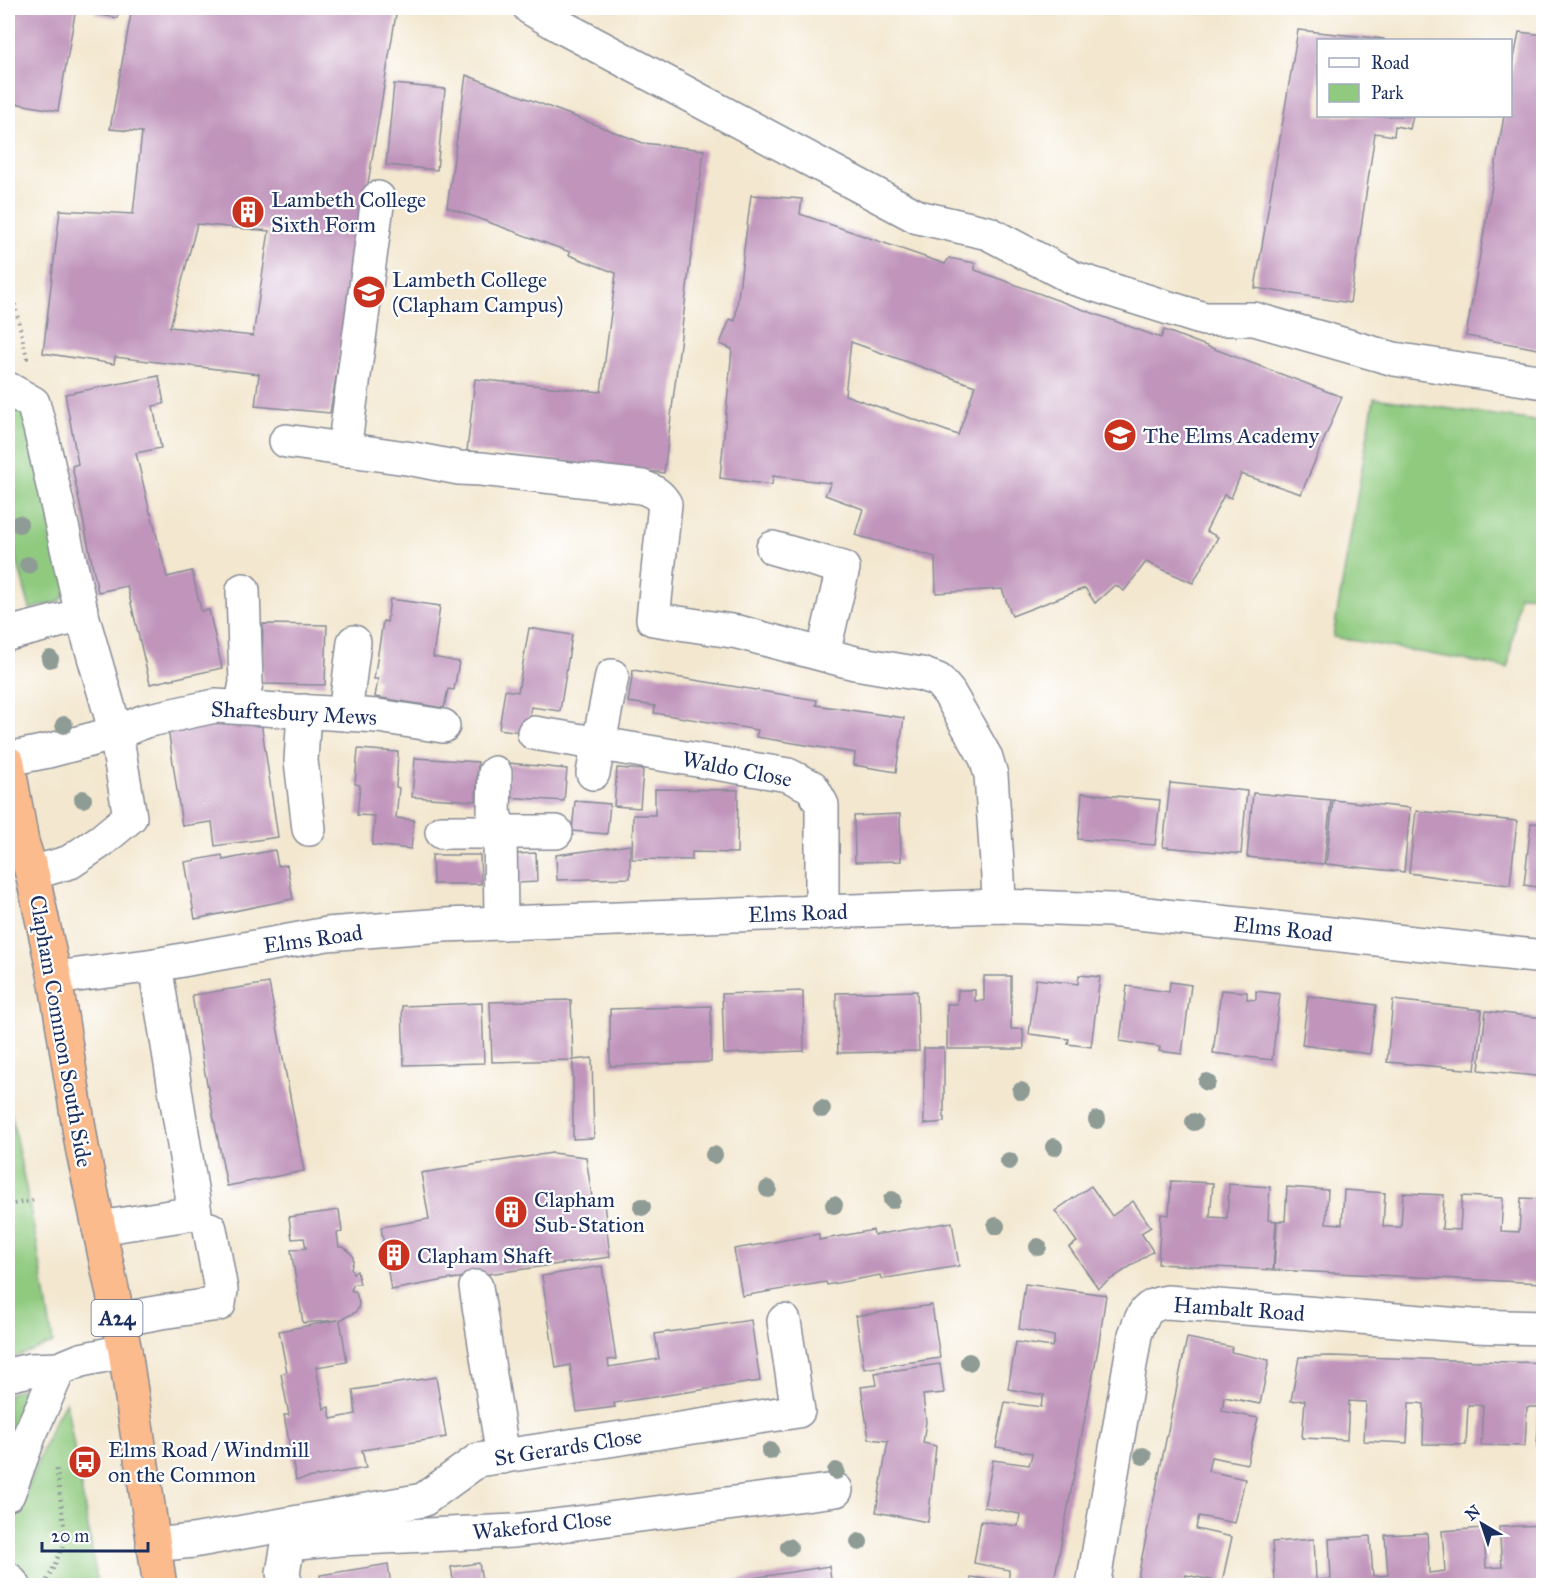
<svg xmlns="http://www.w3.org/2000/svg" width="1551" height="1593" font-family="'IM FELL Great Primer',serif">
<rect width="100%" height="100%" fill="#fff"/>
<filter id="ink" filterUnits="userSpaceOnUse"><feTurbulence type="fractalNoise" baseFrequency=".0167" numOctaves="2"/><feDisplacementMap in="SourceGraphic" scale="12" xChannelSelector="R" yChannelSelector="G"/><feConvolveMatrix kernelMatrix="1 2 1 2 8 2 1 2 1" color-interpolation-filters="sRGB"/></filter>
<filter id="wash" filterUnits="userSpaceOnUse"><feTurbulence type="fractalNoise" baseFrequency=".008" numOctaves="4" result="noise"/><feDisplacementMap in="SourceGraphic" scale="24" xChannelSelector="R" yChannelSelector="G"/><feGaussianBlur stdDeviation="1.35" result="paint"/><feColorMatrix in="noise" values="0 0 0 0 0 0 0 0 0 0 0 0 0 0 0 0 0 1.4 0 .05"/><feComposite in="paint" operator="in"/></filter>
<g filter="url(#wash)">
<rect width="100%" height="100%" fill="#f3e7cf"/>
<g fill="#8fca7f" stroke="#557c6e" stroke-width="1.5">
<polygon points="1374,398 1543,422 1543,596 1519,595 1508,668 1333,637"/>
<polygon points="8,410 27,411 69,589 60,601 30,609 8,526"/>
<polygon points="8,1098 37,1244 53,1343 8,1360"/>
<polygon points="24,1388 27,1388 28,1390 27,1394 8,1439 8,1394"/>
<path d="M 66,1401 L 98,1585 L 29,1585 C 13,1567 8,1563 8,1538 L 52,1426 Z"/>
</g>
<g id="blocks">
<g fill="#c094bb" fill-rule="evenodd">
<polygon points="8,8 76,8 58,111 8,102"/>
<polygon points="96,8 119,8 117,18 95,14"/>
<path d="M 132,8 L 397,8 L 330,413 L 255,406 L 259,374 L 115,357 L 114,364 L 43,353 L 60,210 L 133,214 L 142,132 L 110,129 ZM 197,224 L 269,231 L 253,336 L 170,327 Z"/>
<polygon points="1298,30 1384,39 1384,40 1318,40 1318,116 1413,116 1410,129 1395,126 1394,136 1375,133 1350,303 1255,288"/>
<polygon points="1519,32 1544,35 1544,350 1466,336 1504,116 1510,116 1510,80"/>
<polygon points="466,75 643,143 704,150 664,473 467,451 475,379 601,392 616,273 569,255 570,252 447,207"/>
<polygon points="394,84 445,89 437,170 386,165"/>
<path d="M 751,195 L 802,199 L 800,214 L 945,264 L 949,258 L 975,263 L 975,270 L 1161,338 L 1164,330 L 1342,397 L 1301,494 L 1241,474 L 1231,498 L 1224,495 L 1206,531 L 1218,537 L 1193,583 L 1146,562 L 1124,591 L 1115,585 L 1095,603 L 1085,588 L 1012,616 L 1002,589 L 936,593 L 935,557 L 855,535 L 863,509 L 825,495 L 831,483 L 773,476 L 772,485 L 720,478 L 732,349 L 720,344 L 730,319 L 735,321 ZM 851,342 L 975,386 L 958,435 L 845,395 Z"/>
<polygon points="159,376 164,404 153,406 161,448 136,453 150,513 151,513 167,577 192,571 201,611 209,610 222,668 150,684 127,586 98,592 72,466 78,464 65,394"/>
<polygon points="390,599 440,606 433,657 459,662 454,690 448,689 444,708 375,697 378,679 374,679 383,621 387,622"/>
<polygon points="263,624 327,625 325,685 262,684"/>
<polygon points="529,628 572,635 560,711 531,707 527,733 499,729 505,690 518,692"/>
<polygon points="633,670 817,700 816,705 904,718 896,772 854,765 855,753 756,737 758,730 654,713 655,706 628,702"/>
<polygon points="260,715 278,837 215,846 212,822 182,826 168,728"/>
<polygon points="358,749 398,752 396,787 399,788 396,818 414,820 411,849 372,845 375,816 357,815 360,785 355,784"/>
<polygon points="415,758 478,762 476,801 412,797"/>
<polygon points="509,763 567,769 564,801 506,797"/>
<polygon points="617,768 643,770 640,808 614,806"/>
<polygon points="1170,783 1247,791 1241,854 1163,847"/>
<polygon points="655,789 738,790 737,853 692,852 692,860 632,859 633,815 655,815"/>
<polygon points="1082,793 1160,800 1155,845 1078,839"/>
<polygon points="1253,793 1331,800 1324,864 1247,857"/>
<polygon points="1333,800 1410,808 1404,872 1326,864"/>
<polygon points="575,801 610,804 607,834 572,831"/>
<polygon points="1416,811 1517,821 1510,885 1458,880 1409,873"/>
<polygon points="900,814 901,861 855,862 854,816"/>
<polygon points="1531,823 1544,824 1544,888 1524,885"/>
<polygon points="630,845 630,878 557,880 556,855"/>
<polygon points="275,850 278,866 287,865 293,899 195,919 185,862 222,855 223,860"/>
<polygon points="536,853 537,882 517,883 515,854"/>
<polygon points="432,855 480,855 481,884 433,884"/>
<polygon points="1079,975 1100,977 1091,1047 1068,1044 1069,1039 1029,1034 1036,979 1078,984"/>
<polygon points="984,976 1011,976 1011,1029 1023,1029 1024,1049 947,1049 947,1004 957,1004 958,990 975,990 975,1001 984,1001"/>
<polygon points="1170,982 1191,985 1182,1054 1159,1051 1160,1047 1120,1041 1127,986 1169,992"/>
<polygon points="269,983 304,1171 227,1186 204,1068 192,995"/>
<polygon points="1221,990 1247,992 1247,999 1256,1000 1256,991 1280,994 1272,1060 1213,1053"/>
<polygon points="803,991 804,1051 724,1054 722,994"/>
<polygon points="917,991 919,1051 838,1053 836,993"/>
<polygon points="1308,996 1376,1005 1370,1054 1302,1045"/>
<polygon points="571,1000 573,1060 492,1062 490,1002"/>
<polygon points="1393,1000 1482,1010 1475,1070 1387,1062"/>
<polygon points="482,1003 484,1063 404,1065 402,1006"/>
<polygon points="711,1006 711,1062 610,1066 610,1009"/>
<polygon points="1486,1011 1544,1018 1544,1077 1479,1070"/>
<polygon points="924,1048 944,1048 944,1122 924,1124"/>
<polygon points="592,1058 594,1138 573,1139 573,1060"/>
<polygon points="552,1153 586,1157 593,1204 604,1203 610,1257 445,1280 391,1290 381,1227 429,1219 421,1173"/>
<polygon points="1171,1181 1213,1183 1210,1217 1227,1218 1229,1184 1270,1187 1268,1220 1276,1221 1273,1270 1158,1264 1161,1214 1169,1215"/>
<polygon points="1091,1186 1112,1216 1133,1201 1151,1227 1141,1233 1153,1251 1098,1288 1069,1247 1077,1242 1055,1211"/>
<polygon points="1287,1187 1328,1190 1326,1223 1342,1224 1344,1190 1385,1193 1383,1226 1392,1227 1401,1227 1403,1193 1444,1195 1442,1229 1460,1230 1462,1196 1503,1198 1501,1231 1519,1232 1521,1198 1544,1199 1544,1283 1274,1270 1277,1221 1285,1221"/>
<polygon points="339,1210 342,1232 337,1233 339,1247 343,1247 348,1250 353,1256 353,1262 351,1268 353,1273 357,1271 360,1284 354,1284 351,1290 356,1292 359,1303 358,1309 354,1313 340,1320 347,1362 316,1367 324,1409 329,1407 331,1419 356,1414 353,1390 436,1377 446,1437 362,1450 366,1468 296,1480 284,1415 289,1415 281,1374 287,1372 279,1331 338,1320 303,1323 291,1250 306,1248 304,1238 292,1239 289,1217"/>
<polygon points="952,1222 959,1266 881,1279 880,1275 827,1285 826,1282 742,1296 734,1249 819,1234 819,1240 873,1230 874,1235"/>
<polygon points="602,1266 616,1359 608,1360 609,1367 659,1359 655,1334 751,1320 760,1381 614,1403 615,1407 577,1412 570,1365 556,1368 542,1276"/>
<polygon points="1025,1284 1106,1295 1098,1349 1053,1586 970,1586 971,1577 1007,1582 1009,1576 1009,1570 974,1563 981,1521 1018,1526 1020,1514 984,1507 993,1460 1029,1465 1031,1459 1032,1453 996,1447 1005,1402 1041,1407 1042,1401 1044,1395 1008,1389 1016,1342 1052,1347 1054,1342 1054,1336 1019,1329"/>
<polygon points="932,1305 940,1358 864,1369 856,1316"/>
<polygon points="1187,1338 1232,1347 1231,1352 1269,1360 1260,1404 1224,1397 1222,1411 1258,1418 1247,1464 1211,1457 1208,1471 1245,1479 1235,1523 1199,1516 1197,1523 1196,1529 1232,1537 1222,1582 1186,1575 1185,1586 1136,1586"/>
<polygon points="1331,1356 1544,1363 1544,1447 1537,1447 1539,1407 1527,1407 1525,1446 1481,1445 1483,1406 1476,1405 1468,1405 1466,1445 1423,1444 1424,1404 1417,1403 1409,1403 1407,1443 1364,1441 1366,1402 1349,1401 1347,1440 1302,1438 1305,1400 1291,1401 1299,1357"/>
<polygon points="940,1364 944,1393 923,1395 926,1422 923,1443 936,1446 928,1522 876,1512 888,1441 869,1439 861,1387 877,1385 875,1373"/>
<polygon points="1541,1525 1544,1586 1267,1586 1267,1583 1275,1582 1272,1542 1314,1539 1316,1580 1331,1579 1329,1539 1370,1536 1373,1576 1380,1576 1388,1575 1385,1535 1427,1533 1429,1573 1445,1571 1442,1531 1484,1528 1486,1568 1502,1567 1499,1527"/>
<polygon points="479,1563 483,1586 454,1586 451,1567"/>
<polygon points="388,1564 391,1586 322,1586 320,1575"/>
<polygon points="829,1566 832,1586 716,1586 715,1584"/>
</g>
</g>
</g>
<g filter="url(#ink)">
<use href="#blocks" fill-opacity="0" stroke="#878b96" stroke-width="1.5"/>
<g fill="none" stroke-linecap="round" stroke-linejoin="round">
<g stroke="#878b96" stroke-width="36">
<g id="minor">
<polyline points="530,8 564,28 918,217 988,233 1073,278 1204,319 1254,319 1394,359 1544,382"/>
<polyline points="8,389 33,403 40,428 82,615 116,733 130,817 101,841 70,862 32,873"/>
<path d="M 286,441 L 413,459 L 459,468 L 481,469 L 642,487 C 653,491 659,494 665,504 L 653,619 L 738,632 L 855,663 L 921,674 L 938,680 L 949,693 L 986,758 L 991,775 L 998,877 L 999,906"/>
<polyline points="344,450 378,198"/>
<polyline points="773,548 843,568 823,654"/>
<polyline points="8,634 82,615"/>
<polyline points="241,707 246,683 243,590"/>
<polyline points="304,711 301,761 309,829"/>
<polyline points="345,714 354,642"/>
<polyline points="534,733 788,775 812,787 822,805 822,913"/>
<polyline points="8,759 48,751 116,733 145,721 215,706 378,716 443,726"/>
<polyline points="495,773 494,813 500,832 501,923"/>
<polyline points="593,773 612,676"/>
<polyline points="442,832 556,832"/>
<polyline points="55,978 155,965 327,934 443,925 999,906 1110,910 1544,957"/>
<polyline points="99,1228 195,1213 155,965"/>
<polyline points="476,1287 503,1457"/>
<polyline points="118,1320 161,1312 219,1304 221,1290 210,1229"/>
<polyline points="8,1375 30,1370 59,1369"/>
<polyline points="8,1494 30,1434 59,1369 81,1360 125,1351"/>
<polyline points="153,1545 193,1541 423,1500 478,1460 798,1411 784,1321"/>
<polyline points="8,1579 14,1586"/>
<polyline points="286,1586 283,1573 288,1544 339,1539 514,1531 836,1490"/>
<path d="M 1093,1586 L 1135,1335 C 1142,1316 1144,1305 1167,1302 L 1473,1326 L 1544,1328"/>
</g>
</g>
<g stroke="#878b96" stroke-width="36">
<polyline id="highway" points="8,763 22,842 32,873 55,978 82,1147 125,1351 160,1586"/>
</g>
<g stroke="#878b96" stroke-width="4" stroke-dasharray="1.5 4.5" stroke-linecap="butt">
<polyline points="8,275 27,358 26,358"/>
<polyline points="8,1205 35,1200"/>
<polyline points="47,1580 52,1571 66,1539 56,1466"/>
</g>
<use href="#minor" stroke="#fff" stroke-width="33"/>
<use href="#highway" stroke="#fbbb8c" stroke-width="33"/>
</g>
<g fill="#8f9c96">
<circle cx="19" cy="524" r="9"/>
<circle cx="28" cy="565" r="9"/>
<circle cx="50" cy="659" r="9"/>
<circle cx="64" cy="725" r="9"/>
<circle cx="83" cy="799" r="9"/>
<circle cx="1207" cy="1082" r="9"/>
<circle cx="1021" cy="1091" r="9"/>
<circle cx="822" cy="1109" r="9"/>
<circle cx="1097" cy="1120" r="9"/>
<circle cx="1194" cy="1122" r="9"/>
<circle cx="1054" cy="1147" r="9"/>
<circle cx="714" cy="1155" r="9"/>
<circle cx="1009" cy="1161" r="9"/>
<circle cx="768" cy="1189" r="9"/>
<circle cx="892" cy="1200" r="9"/>
<circle cx="834" cy="1205" r="9"/>
<circle cx="642" cy="1207" r="9"/>
<circle cx="996" cy="1226" r="9"/>
<circle cx="1038" cy="1247" r="9"/>
<circle cx="969" cy="1362" r="9"/>
<circle cx="770" cy="1451" r="9"/>
<circle cx="1143" cy="1456" r="9"/>
<circle cx="836" cy="1471" r="9"/>
<circle cx="859" cy="1542" r="9"/>
<circle cx="789" cy="1547" r="9"/>
</g>
</g>
<defs>
<g id="building-disc" transform="scale(1.725)"><circle r="9.5" fill="#c8321e" stroke="#fff"/><path d="M-4-6H4V6H1V3H-1V6H-4ZM-2.5-4.3h1.7v1.8h-1.7ZM.8-4.3h1.7v1.8H.8ZM-2.5-1h1.7V.8h-1.7ZM.8-1h1.7V.8H.8Z" fill="#fff"/></g>
<g id="university-disc" transform="scale(1.725)"><circle r="9.5" fill="#c8321e" stroke="#fff"/><path d="M0-5L7-2L0 1L-7-2ZM-4 1L0 2.5L4 1V4Q0 6-4 4Z" fill="#fff"/></g>
<g id="school-disc" transform="scale(1.725)"><circle r="9.5" fill="#c8321e" stroke="#fff"/><path d="M0-5L7-2L0 1L-7-2ZM-4 1L0 2.5L4 1V4Q0 6-4 4Z" fill="#fff"/></g>
<g id="bus-disc" transform="scale(1.725)"><circle r="9.5" fill="#c8321e" stroke="#fff"/><path d="M-5-6H5V4H4V6H2V4H-2V6H-4V4H-5ZM-3.5-4V0h7V-4ZM-3.5 1.2v1.5H-2V1.2ZM2 1.2v1.5H3.5V1.2Z" fill="#fff"/></g>
</defs>
<g fill-rule="evenodd">
<use href="#building-disc" x="248" y="212"/>
<use href="#university-disc" x="369" y="292"/>
<use href="#school-disc" x="1120" y="435"/>
<use href="#building-disc" x="511" y="1212"/>
<use href="#building-disc" x="394" y="1255"/>
<use href="#bus-disc" x="85" y="1462"/>
</g>
<g text-anchor="middle" dominant-baseline="central" stroke-width="4.5" stroke-linejoin="round" paint-order="stroke">
<rect fill="#fff" stroke="#5f6d8e" stroke-width="1.5" x="91.5" y="1300" width="51" height="36" rx="4.5"/>
<g font-size="21" font-weight="bold" fill="#1b2f5e">
<text x="117" y="1318">A24</text>
</g>
<g font-size="22" fill="#1b2f5e" stroke="#fff" text-anchor="start">
<text x="271" y="199">Lambeth College<tspan x="271" dy="25">Sixth Form</tspan></text>
<text x="392" y="279">Lambeth College<tspan x="392" dy="25">(Clapham Campus)</tspan></text>
<text x="1143" y="435">The Elms Academy</text>
<text x="534" y="1199">Clapham<tspan x="534" dy="25">Sub-Station</tspan></text>
<text x="417" y="1255">Clapham Shaft</text>
<text x="108" y="1449">Elms Road / Windmill<tspan x="108" dy="25">on the Common</tspan></text>
</g>
<g font-size="22" fill="#1b2f5e" stroke="#fff">
<text transform="translate(294 713) rotate(3)">Shaftesbury Mews</text>
<text transform="translate(737 769) rotate(11)">Waldo Close</text>
<text transform="translate(798 913) rotate(-2)">Elms Road</text>
<text transform="translate(1283 929) rotate(6)">Elms Road</text>
<text transform="translate(313 939) rotate(-8)">Elms Road</text>
<text transform="translate(61 1031) rotate(80)">Clapham Common South Side</text>
<text transform="translate(1239 1309) rotate(4)">Hambalt Road</text>
<text transform="translate(568 1447) rotate(-9)">St Gerards Close</text>
<text transform="translate(542 1525) rotate(-6)">Wakeford Close</text>
</g>
</g>
<rect width="1551" height="1593" fill="none" stroke="#fff" stroke-width="30"/>
<rect x="1317" y="39" width="195" height="78" fill="#ffffff" stroke="#a4acbf" stroke-width="1.5"/>
<rect x="1329" y="58" width="30" height="9" fill="#ffffff" stroke="#a4acbf" stroke-width="1.5"/>
<text x="1371" y="69" font-size="18" fill="#1b2f5e">Road</text>
<rect x="1329" y="84" width="30" height="18" fill="#8fca7f" stroke="#a4acbf" stroke-width="1.5"/>
<text x="1371" y="99" font-size="18" fill="#1b2f5e">Park</text>
<g transform="translate(1482 1524) rotate(321)" stroke="#ffffff" stroke-width="4.5" paint-order="stroke">
<path d="M0-4.5L10 22L0 15L-10 22Z" fill="#1b2f5e"/>
<text y="-9" font-size="16" font-weight="bold" text-anchor="middle" fill="#1b2f5e">N</text>
</g>
<path d="M42 1542v9h106v-9" fill="none" stroke="#1b2f5e" stroke-width="3"/>
<text x="51" y="1542" font-size="18" fill="#1b2f5e" stroke="#ffffff" stroke-width="4.5" paint-order="stroke">20 m</text>
</svg>
